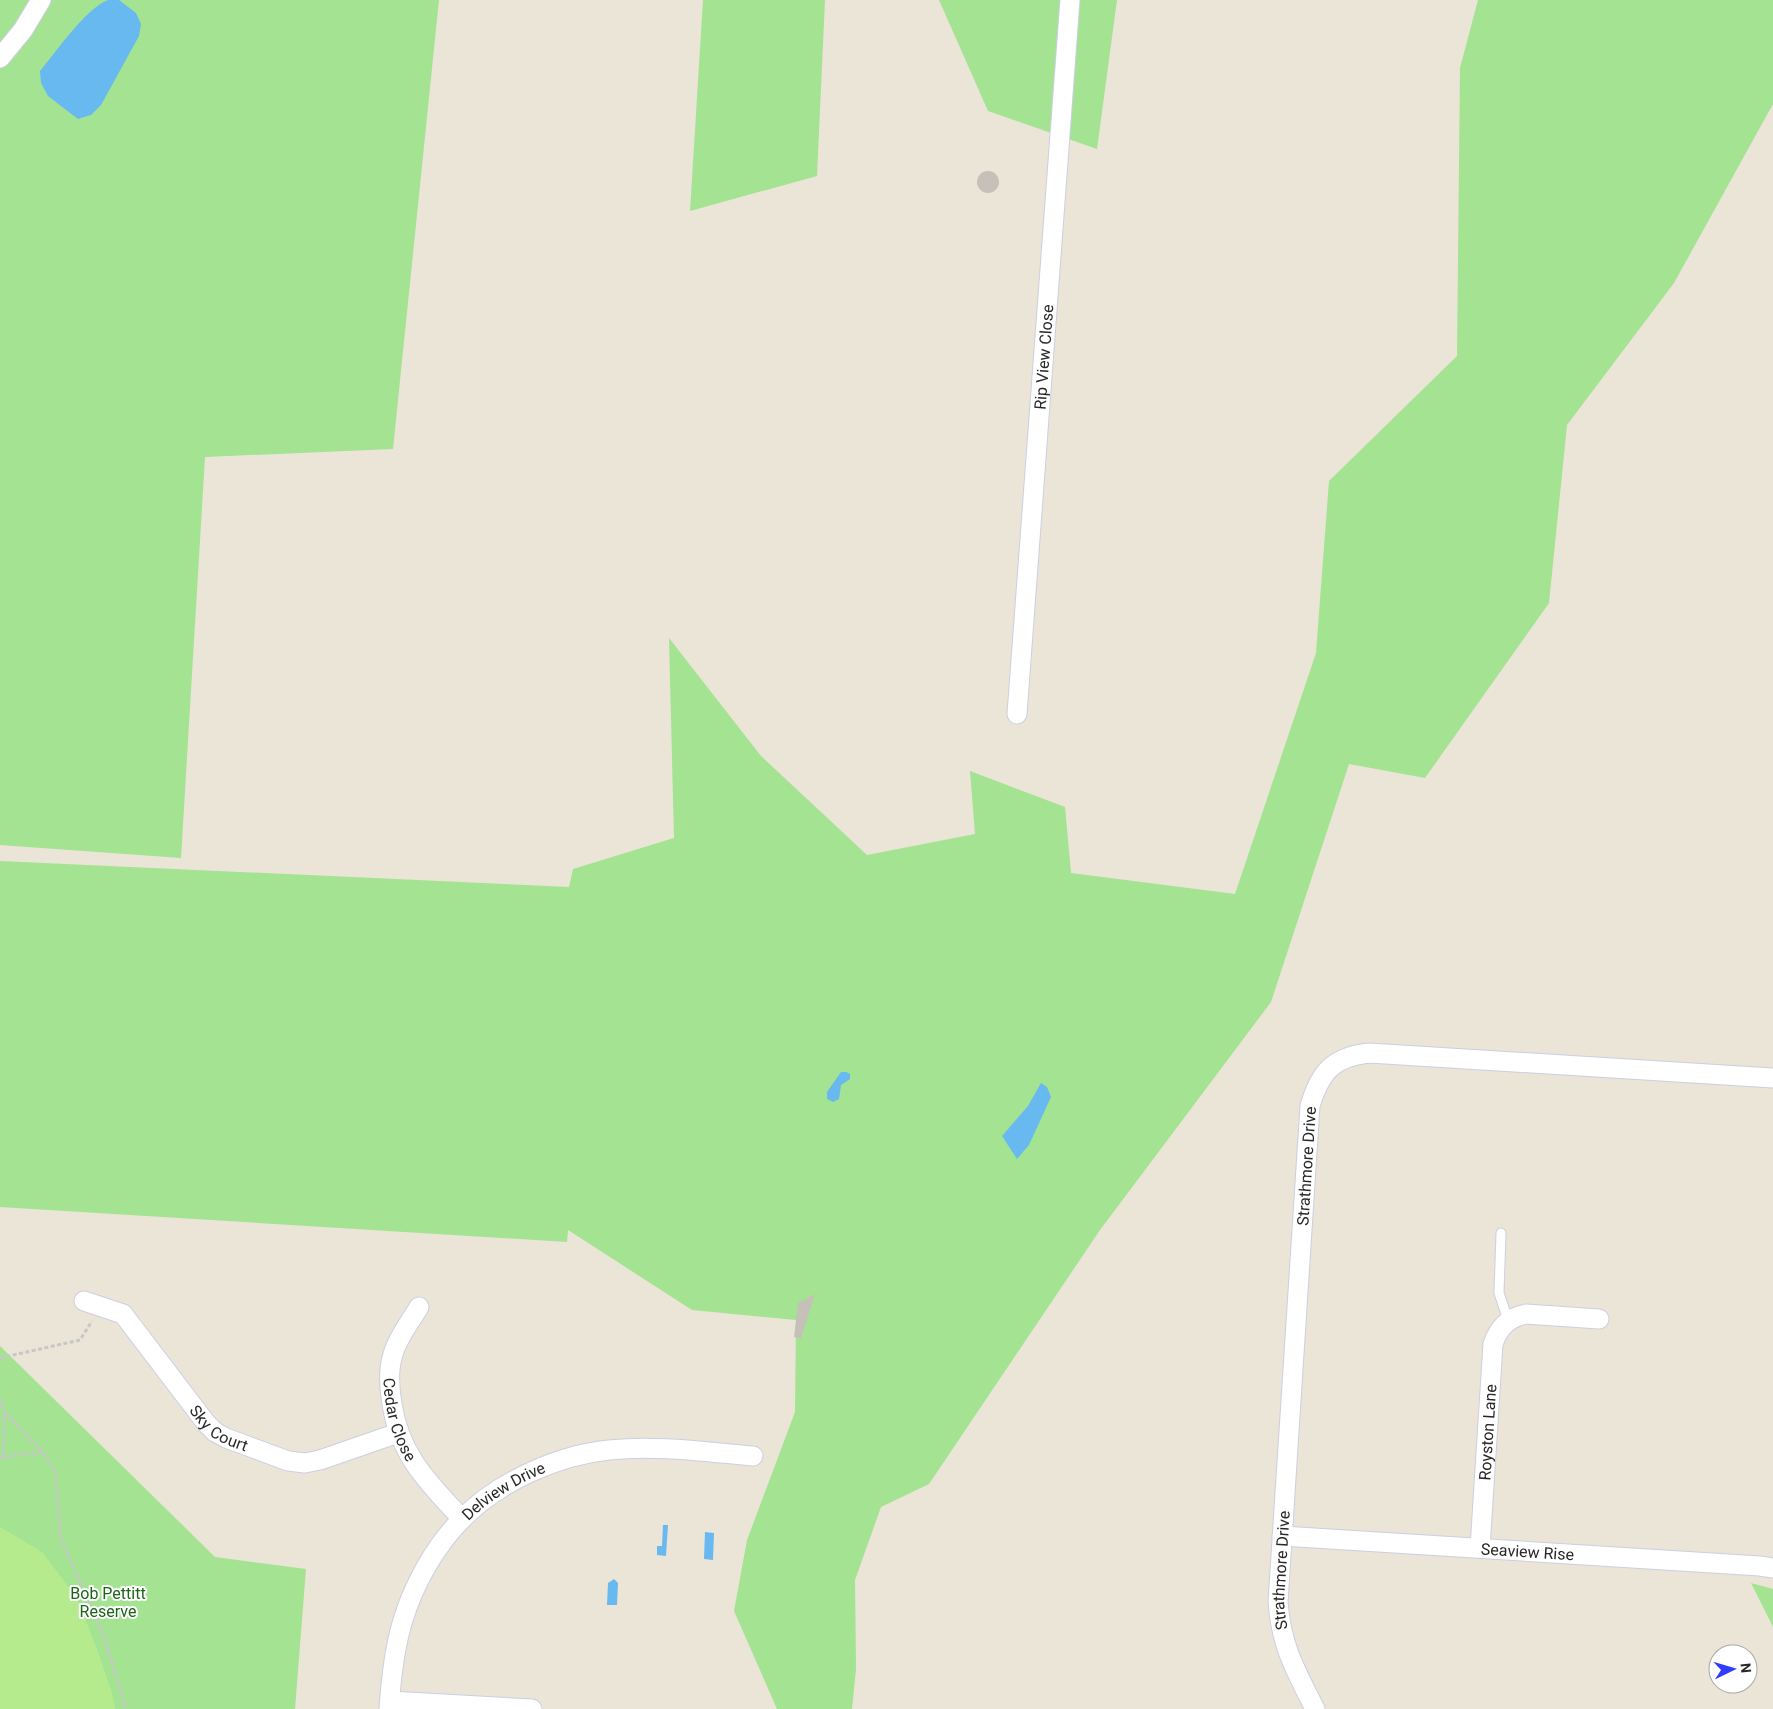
<svg xmlns="http://www.w3.org/2000/svg" width="1773" height="1709" font-family="Roboto,sans-serif">
<rect width="100%" height="100%" fill="#eae5d7"/>
<g fill="#a3e392">
<polygon points="0,0 439,0 393,449 205,457 181,858 0,845"/>
<polygon points="703,0 825,0 817,176 690,211"/>
<polygon points="939,0 1117,0 1097,149 988,111"/>
<polygon points="1478,0 1773,0 1773,104 1674,283 1567,425 1549,603 1425,778 1349,764 1271,1002 1100,1230 929,1484 881,1507 855,1580 856,1669 852,1709 777,1709 734,1611 747,1540 795,1412 796,1320 692,1310 568,1230 567,1242 0,1207 0,861 569,887 573,869 674,838 669,638 761,756 867,855 975,834 970,771 1065,807 1071,873 1235,894 1316,653 1329,481 1457,356 1460,68"/>
<polygon points="0,1346 215,1557 306,1569 295,1709 0,1709"/>
<polygon points="1751,1583 1773,1589 1773,1627"/>
</g>
<polygon fill="#b6eb8d" points="0,1527 42,1552 77,1598 98,1652 112,1693 115,1709 0,1709"/>
<g fill="#67b9f0">
<path d="M 108,0 L 119,0 L 136,13 L 141,24 L 139,36 L 101,105 L 91,115 L 78,119 L 48,96 L 41,83 L 40,71 C 57,51 85,9 108,0 Z"/>
<polygon points="841,1072 846,1072 850,1074 850,1079 841,1085 839,1099 833,1102 827,1099 827,1092"/>
<polygon points="1041,1083 1047,1087 1051,1097 1029,1145 1017,1159 1002,1136 1028,1106"/>
<polygon points="663,1525 668,1525 666,1556 657,1555 657,1546 662,1546"/>
<polygon points="705,1532 714,1533 713,1560 704,1559"/>
<polygon points="614,1579 618,1583 617,1605 607,1605 608,1583"/>
</g>
<g fill="#c5c1b8">
<circle cx="988" cy="182" r="11"/>
<polygon points="815,1294 801,1338 794,1337 798,1303"/>
</g>
<g fill="none" stroke-linecap="round" stroke-linejoin="round">
<g stroke="#cdcee1" stroke-width="11">
<polyline id="lane" points="1501,1233 1499,1293 1508,1320"/>
</g>
<g stroke="#cdcee1" stroke-width="21">
<g id="street">
<polyline points="0,58 23,30 41,0"/>
<path id="s1" d="M 1017,714 L 1070,0"/>
<path id="s2" d="M 84,1301 L 123,1314 L 206,1423 L 215,1432 L 226,1438 L 288,1461 L 305,1463 L 320,1460 L 398,1433"/>
<path id="s3" d="M 419,1307 C 410,1322 398,1337 393,1354 C 388,1370 389,1387 392,1404 C 400,1456 428,1482 462,1519"/>
<path id="s4" d="M 1282,1536 L 1760,1566 L 1773,1568"/>
<path id="s5" d="M 1480,1548 L 1493,1344 C 1499,1327 1508,1318 1526,1314 L 1599,1319"/>
<polyline points="390,1701 532,1709"/>
<path id="s6" d="M 389,1709 C 391,1678 394,1649 403,1620 C 414,1584 435,1546 462,1519 C 498,1482 558,1455 609,1450 C 657,1445 705,1452 753,1456"/>
<path id="s7" d="M 1315,1709 C 1296,1671 1281,1646 1278,1602 L 1310,1106 C 1320,1072 1333,1057 1369,1053 L 1773,1078"/>
</g>
</g>
<g stroke="#c7c7c7" stroke-width="3" stroke-dasharray="4 2.5" stroke-linecap="butt">
<polyline points="0,1358 80,1340 92,1321"/>
<polyline points="0,1398 5,1413 43,1452 55,1472 61,1539 105,1639 126,1709"/>
<polyline points="3,1457 5,1414"/>
<polyline points="0,1459 3,1457 43,1452"/>
</g>
<use href="#lane" stroke="#fff" stroke-width="9"/>
<use href="#street" stroke="#fff" stroke-width="19"/>
</g>
<g text-anchor="middle" dominant-baseline="central" stroke-width="4" stroke-linejoin="round" paint-order="stroke">
<g font-size="16" fill="#272727" stroke="#fff">
<text stroke="none"><textPath href="#s1" startOffset="358">Rip View Close</textPath></text>
<text stroke="none"><textPath href="#s7" startOffset="551">Strathmore Drive</textPath></text>
<text stroke="none"><textPath href="#s3" startOffset="121">Cedar Close</textPath></text>
<text stroke="none"><textPath href="#s2" startOffset="192">Sky Court</textPath></text>
<text stroke="none"><textPath href="#s5" startOffset="116">Royston Lane</textPath></text>
<text stroke="none"><textPath href="#s6" startOffset="259">Delview Drive</textPath></text>
<text stroke="none"><textPath href="#s4" startOffset="246">Seaview Rise</textPath></text>
<text stroke="none"><textPath href="#s7" startOffset="146">Strathmore Drive</textPath></text>
</g>
<g font-size="16" fill="#1d6317" stroke="#fff">
<text x="108" y="1593">Bob Pettitt<tspan x="108" dy="18">Reserve</tspan></text>
</g>
</g>
<g transform="translate(1733 1669) rotate(85)"><circle r="24" fill="#ffffff" stroke="#a9a9a9"/>
<path d="M0-4L9 19L0 12L-9 19Z" fill="#323cfd"/>
<text y="-8" font-size="14" font-weight="bold" text-anchor="middle" fill="#272727">N</text>
</g>
</svg>
